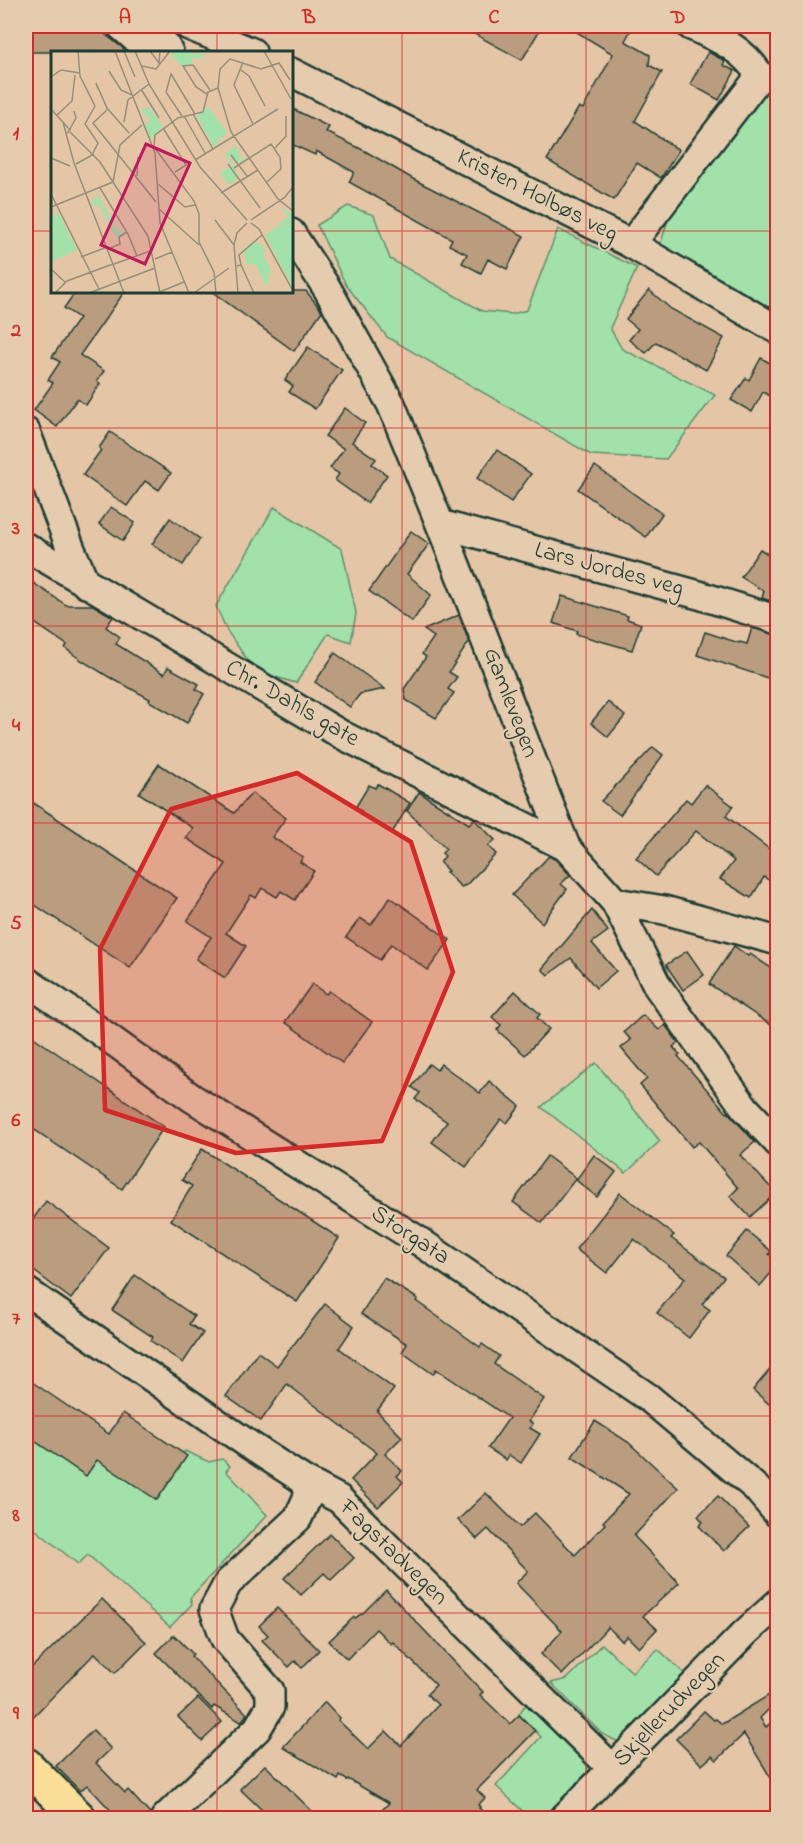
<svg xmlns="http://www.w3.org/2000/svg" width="803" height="1844" font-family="'Indie Flower',sans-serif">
<rect width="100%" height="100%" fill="#e4c5a6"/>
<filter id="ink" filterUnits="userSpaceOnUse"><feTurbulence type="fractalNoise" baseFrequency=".0167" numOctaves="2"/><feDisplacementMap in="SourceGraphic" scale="12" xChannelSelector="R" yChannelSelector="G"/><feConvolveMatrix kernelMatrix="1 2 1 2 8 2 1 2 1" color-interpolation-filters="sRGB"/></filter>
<g filter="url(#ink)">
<g fill="#a2e1a9" stroke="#608f6e" stroke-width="1.5">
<polygon points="767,89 777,96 777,314 659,249 673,204"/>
<polygon points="348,206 374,215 390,259 482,311 512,314 527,310 558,229 637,268 610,328 622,349 715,395 666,459 591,455 387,337 346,285 317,225"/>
<polygon points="274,507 342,549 356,613 351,642 328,634 296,683 255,671 227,631 216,606"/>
<polygon points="596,1063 660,1141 626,1173 541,1107"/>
<polygon points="26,1431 84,1472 96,1455 154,1495 185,1451 209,1462 222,1459 230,1466 226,1471 267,1515 190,1598 192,1604 170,1627 88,1555 78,1564 26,1522"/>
<polygon points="602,1644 632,1672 658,1649 687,1676 621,1743 602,1734 551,1683 567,1679"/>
<polygon points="526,1704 587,1764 588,1776 546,1818 530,1818 496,1786 541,1737 519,1714"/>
</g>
<g fill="#ba9d7f" stroke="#1f3d34" stroke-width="1.5">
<polygon points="26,26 94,26 128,52 26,52"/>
<polygon points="460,26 542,26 522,60"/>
<polygon points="567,26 633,26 625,41 650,55 649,65 662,72 635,121 679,150 661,178 637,163 614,200 547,160 579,107 583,109 613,54"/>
<polygon points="708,52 725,61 723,65 735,71 719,100 690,84"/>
<polygon points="291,108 329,127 326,132 365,151 413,179 524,236 507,269 488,259 481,273 462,263 467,254 449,245 452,239 349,182 354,172 316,151 315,155 291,144"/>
<polygon points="649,290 671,309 724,338 706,370 656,342 646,353 629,340 638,329 626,319"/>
<polygon points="76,291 125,291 80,355 104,371 97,381 100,384 86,405 77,399 57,427 34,410 53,383 48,380 60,362 52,357 79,318 64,308"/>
<polygon points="211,291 306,291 322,311 294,351"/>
<polygon points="308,347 342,370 315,409 289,392 293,386 285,380"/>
<polygon points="761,358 777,367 777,400 763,392 752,412 731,400 746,378 749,380"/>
<polygon points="345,408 365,423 352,442 376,459 372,464 387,475 367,503 335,480 339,474 330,468 344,449 325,436"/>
<polygon points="110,432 171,473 159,490 145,481 127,506 83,475 101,450 99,448"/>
<polygon points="497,450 531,474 511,502 477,478"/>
<polygon points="595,466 662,514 646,537 578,489"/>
<polygon points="111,507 135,523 123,541 99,524"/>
<polygon points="170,518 200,539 183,565 152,544"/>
<polygon points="411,531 429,544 407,574 431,595 412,622 369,591"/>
<polygon points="760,549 777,560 777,603 762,598 764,591 741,577"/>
<polygon points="26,578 66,605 93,605 113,617 106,627 120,637 116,644 164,674 168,667 199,684 196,689 204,694 187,723 149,701 150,699 112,678 112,679 81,660 65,648 67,645 26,617"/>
<polygon points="562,596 628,616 627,619 641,624 632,650 576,634 577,631 553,623"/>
<polygon points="459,615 469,642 449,672 457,677 448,689 454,693 436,718 406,700 404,689 426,657 422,654 434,637 424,630"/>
<polygon points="752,628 777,635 777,681 697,655 705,632 739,643 740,642 747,644"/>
<polygon points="335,653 385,689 360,694 350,707 315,682"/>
<polygon points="608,702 625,716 608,737 591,723"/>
<polygon points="653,747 663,755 620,815 601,801"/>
<polygon points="159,764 234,813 252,793 286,818 272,837 303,857 300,862 314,871 295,900 281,891 277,897 262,888 256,898 251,895 226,933 246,946 225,978 196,959 211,937 187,921 226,864 186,838 193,828 139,793"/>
<polygon points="378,784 410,803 392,833 360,814 361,811 355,808 369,785 375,788"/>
<polygon points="705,785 733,806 726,816 777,855 777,886 764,877 751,898 720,879 734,861 696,831 656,876 636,858 686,799 691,803"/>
<polygon points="419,792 469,824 474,819 495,840 488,846 496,854 466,885 461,887 446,872 448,871 440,863 445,856 442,853 446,849 407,811"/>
<polygon points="26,798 177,898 130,968 26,899"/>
<polygon points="549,856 556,860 570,875 561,884 567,889 542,923 512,895"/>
<polygon points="390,897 450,940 428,970 391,944 380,960 346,937 360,918 371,925"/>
<polygon points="592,910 608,931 592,943 616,971 596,988 571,958 548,975 542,969"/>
<polygon points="734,946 748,956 750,954 777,972 777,1029 709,984"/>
<polygon points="687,951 704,975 683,990 666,965"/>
<polygon points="312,984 326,994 329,991 372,1022 342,1063 285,1022"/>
<polygon points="515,991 540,1014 537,1018 549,1029 525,1055 497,1030 501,1025 492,1017"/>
<polygon points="643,1015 659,1030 665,1025 678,1042 673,1047 680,1055 678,1056 727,1113 728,1112 755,1142 740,1155 776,1193 750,1217 730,1196 738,1188 699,1142 692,1147 640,1085 647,1079 621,1048 631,1040 624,1032"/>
<polygon points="26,1032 164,1127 122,1189 26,1124"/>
<polygon points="429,1064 437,1070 441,1064 480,1093 489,1081 520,1106 507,1123 501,1119 466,1167 432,1142 447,1122 415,1099 420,1093 412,1087"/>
<polygon points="202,1149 339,1238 297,1302 171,1220 192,1186 182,1180"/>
<polygon points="594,1155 616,1172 597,1197 576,1180"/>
<polygon points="547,1156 576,1178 542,1223 513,1202"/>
<polygon points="620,1193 674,1235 671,1238 724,1277 702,1304 710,1310 689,1338 657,1313 685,1278 634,1239 607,1273 576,1249"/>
<polygon points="46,1201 109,1248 71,1299 26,1265 26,1229"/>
<polygon points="747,1231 771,1251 769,1254 777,1262 777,1266 760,1286 726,1256"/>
<polygon points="135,1275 194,1316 189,1324 203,1333 183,1363 151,1341 153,1337 112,1310"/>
<polygon points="384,1278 418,1299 416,1301 480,1347 482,1344 499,1356 494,1364 544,1399 529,1421 533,1424 530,1428 540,1434 521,1463 509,1455 506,1460 488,1448 509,1418 436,1369 433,1374 402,1352 407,1344 361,1314"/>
<polygon points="325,1304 354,1326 339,1348 394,1389 377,1411 402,1437 385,1454 402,1471 397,1476 403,1482 378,1507 351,1480 377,1453 287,1384 261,1421 226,1396 258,1352 277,1366"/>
<polygon points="777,1361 777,1411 753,1390"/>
<polygon points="26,1378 109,1434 123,1413 187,1456 157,1500 97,1460 86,1476 26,1435"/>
<polygon points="595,1421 628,1442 678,1488 634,1536 679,1583 643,1616 657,1629 639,1648 627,1636 622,1641 608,1627 562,1675 541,1654 562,1631 516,1583 528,1571 488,1529 477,1539 458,1520 486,1493 520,1527 535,1513 575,1555 605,1524 603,1522 629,1494 572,1457"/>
<polygon points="718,1496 749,1527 724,1551 699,1526 703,1522 698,1516"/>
<polygon points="330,1534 354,1558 331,1580 324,1573 301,1595 284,1578"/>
<polygon points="386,1590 483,1692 480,1695 510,1724 519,1715 535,1731 477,1790 485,1798 478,1805 480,1807 479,1808 490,1818 374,1818 389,1803 348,1779 347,1780 340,1776 338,1780 283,1747 325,1702 340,1718 338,1720 368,1749 386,1731 401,1746 438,1705 427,1694 436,1685 393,1642 391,1644 376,1629 347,1659 329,1641 354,1617 355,1618 363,1613"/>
<polygon points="102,1599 146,1642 115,1673 95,1653 26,1724 26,1673"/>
<polygon points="277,1608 319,1650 302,1668 295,1661 289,1667 262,1640 268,1635 259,1626"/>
<polygon points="174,1635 193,1654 191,1656 247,1714 241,1722 214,1706 212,1709 156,1653"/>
<polygon points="774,1692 777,1697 777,1701 760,1718 766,1727 777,1717 777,1788 744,1734 717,1760 712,1756 702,1765 676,1739 704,1711 714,1720 716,1719 722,1724"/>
<polygon points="198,1698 222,1722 202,1741 178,1717"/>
<polygon points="93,1730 111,1749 96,1763 125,1793 128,1790 150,1814 150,1818 118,1818 87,1785 80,1791 56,1766"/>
<polygon points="265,1765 319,1818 261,1818 262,1810 240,1789"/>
</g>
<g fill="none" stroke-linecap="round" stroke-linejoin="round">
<g stroke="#1f3d34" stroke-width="32">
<g id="minor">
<polyline points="121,26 151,52"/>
<polyline points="153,26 169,52"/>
<polyline points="189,26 252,52"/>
<polyline points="291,72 631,244 778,330"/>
<polyline points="291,233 328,290 391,404 440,524 566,847 615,902 658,987 745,1108 778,1143"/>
<path d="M 631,244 L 760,76 C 744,49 718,38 691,26"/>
<polyline points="26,432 72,552 86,584"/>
<polyline points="440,524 699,595 778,620"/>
<polyline points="26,547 342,735 566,847"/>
<polyline points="615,902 664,910 778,941"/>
<polyline points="26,981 95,1028 192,1098 416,1239 649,1398 756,1488 778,1514"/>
<polyline points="26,1291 251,1446 305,1481 339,1499 613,1769"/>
<polyline points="165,1818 257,1729 270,1707 270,1691 225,1639 214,1609 228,1583 298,1518 309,1494 305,1481"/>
<polyline points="564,1818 745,1633 778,1603"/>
</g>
</g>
<g stroke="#1f3d34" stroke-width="38">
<polyline id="major" points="26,1765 79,1818"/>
</g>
<use href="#minor" stroke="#e6ccae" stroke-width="27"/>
<use href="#major" stroke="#fbdf96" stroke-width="33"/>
</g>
</g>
<path fill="#d62828" fill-opacity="0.2" stroke="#d62828" stroke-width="4.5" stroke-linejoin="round" d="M 297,773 L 411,842 L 453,972 L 382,1141 L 236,1153 L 105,1110 L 100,949 L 171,809 Z"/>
<path fill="none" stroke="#d62828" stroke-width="1.5" stroke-opacity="0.55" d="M 217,26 L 217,52M 402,26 L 402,1818M 586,26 L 586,1818M 26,231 L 52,231M 291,231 L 778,231M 217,291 L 217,1818M 26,428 L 778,428M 26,626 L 778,626M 26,823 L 778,823M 26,1021 L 778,1021M 26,1218 L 778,1218M 26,1416 L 778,1416M 26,1613 L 778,1613"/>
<g text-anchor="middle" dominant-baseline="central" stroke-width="4.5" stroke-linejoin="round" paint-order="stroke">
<g font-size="24" fill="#1f3d34" stroke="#e6ccae">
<text transform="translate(537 196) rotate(27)">Kristen Holbøs veg</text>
<text transform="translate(609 570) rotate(15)">Lars Jordes veg</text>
<text transform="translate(510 703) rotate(69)">Gamlevegen</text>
<text transform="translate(292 704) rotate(30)">Chr. Dahls gate</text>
<text transform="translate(410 1236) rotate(33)">Storgata</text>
<text transform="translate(393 1553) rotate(44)">Fagstadvegen</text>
<text transform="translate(670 1710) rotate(-46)">Skjellerudvegen</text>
</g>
</g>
<g transform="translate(51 51)">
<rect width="242" height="242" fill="#e4c5a6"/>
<path d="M 125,0 L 144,3 L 153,2 L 150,8 L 141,7 L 141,13 L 131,15 L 122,6 L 120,2 ZM 98,56 L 112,76 L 99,88 L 92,75 L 99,71 L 98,67 L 89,60 ZM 157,56 L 176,81 L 163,96 L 145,65 ZM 183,94 L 191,108 L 196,106 L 188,112 L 177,105 L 183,114 L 186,113 L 182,116 L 188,126 L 178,134 L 169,122 L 181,115 L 174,105 ZM 47,144 L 64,175 L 73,182 L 65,186 L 48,154 L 43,155 L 41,149 ZM 231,156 L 241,164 L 241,235 L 214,184 L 235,171 L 221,176 L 237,167 ZM 7,161 L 26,199 L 2,210 L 0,167 ZM 204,189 L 214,198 L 213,205 L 221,221 L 217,224 L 218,232 L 214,234 L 205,214 L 195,213 L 193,198 Z" fill="#a2e1a9"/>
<path fill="none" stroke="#958f78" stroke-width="1.5" d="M 27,0 L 29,25 L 44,55 L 34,73 L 47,92 L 42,102M 64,0 L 104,102 L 109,172 L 138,242M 73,0 L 84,26M 84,0 L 98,33 L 149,116 L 196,169M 99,0 L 108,12 L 109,0M 213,0 L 240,48M 192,11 L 183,34 L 202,73M 91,15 L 105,18 L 119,0M 190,19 L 198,25 L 214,55M 58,20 L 70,39 L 81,44M 0,26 L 10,19 L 29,22M 239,29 L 228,12 L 210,18 L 179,8 L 169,18 L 167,37 L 180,81 L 227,148 L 242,160M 47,38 L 45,32 L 56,57 L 78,82M 90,38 L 108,67M 242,41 L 242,115M 156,43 L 145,36 L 132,15 L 142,14 L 159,39M 0,58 L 19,79 L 15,83M 57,58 L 42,72 L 105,151M 142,63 L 162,98M 6,64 L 21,50 L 24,24M 131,65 L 115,41 L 120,23 L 144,63M 133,65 L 154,102M 12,71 L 23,112 L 73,242M 73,71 L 77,49 L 98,33M 112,77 L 135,114 L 124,121M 19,78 L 25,67 L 23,60M 19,81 L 49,111 L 97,185 L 109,242M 103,96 L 143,150 L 148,163 L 148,191 L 163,221 L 165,242M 103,96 L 104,84 L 127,67 L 152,61 L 157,41 L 167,37M 224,97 L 235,85 L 235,65M 180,104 L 196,125M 0,107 L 19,115M 144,109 L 227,58M 25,113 L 43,103M 177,113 L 209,157M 183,117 L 220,93 L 229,106 L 230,118 L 216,131M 86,125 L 87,106M 62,131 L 69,94 L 91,74M 107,133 L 134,156 L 144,154M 49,137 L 77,183 L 86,205M 170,142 L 207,119M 0,143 L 48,238M 0,156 L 62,131M 107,157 L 148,194M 164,169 L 183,194M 200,169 L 234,146 L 242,136M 200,172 L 208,178 L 242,240M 57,198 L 69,193 L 68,186 L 76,181M 30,206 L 56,196M 104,208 L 121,201M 63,213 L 102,199M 190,214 L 203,242M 186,215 L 190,214 L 188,204 L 211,184M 0,218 L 14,231M 4,242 L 16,230 L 62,213M 38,242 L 104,217M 106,242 L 133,231M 143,242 L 178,217M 187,242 L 183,194 L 186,182 L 196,172"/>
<path fill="#c2185b" fill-opacity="0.15" stroke="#c2185b" stroke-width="3" d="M 95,93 L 139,112 L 94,213 L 50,194 Z"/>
<rect width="242" height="242" fill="none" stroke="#1f3d34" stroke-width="3"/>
</g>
<rect width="803" height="1844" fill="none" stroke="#e6ccae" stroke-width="66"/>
<rect x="33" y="33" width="737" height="1778" fill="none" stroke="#d62828" stroke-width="2"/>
<g font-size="20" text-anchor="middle" font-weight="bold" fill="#d62828">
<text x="125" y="23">A</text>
<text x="309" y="23">B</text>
<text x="494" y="23">C</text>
<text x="678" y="23">D</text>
<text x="16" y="139">1</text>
<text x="16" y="336">2</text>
<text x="16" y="534">3</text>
<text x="16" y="731">4</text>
<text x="16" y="929">5</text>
<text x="16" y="1126">6</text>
<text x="16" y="1324">7</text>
<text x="16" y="1521">8</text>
<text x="16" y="1719">9</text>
</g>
</svg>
